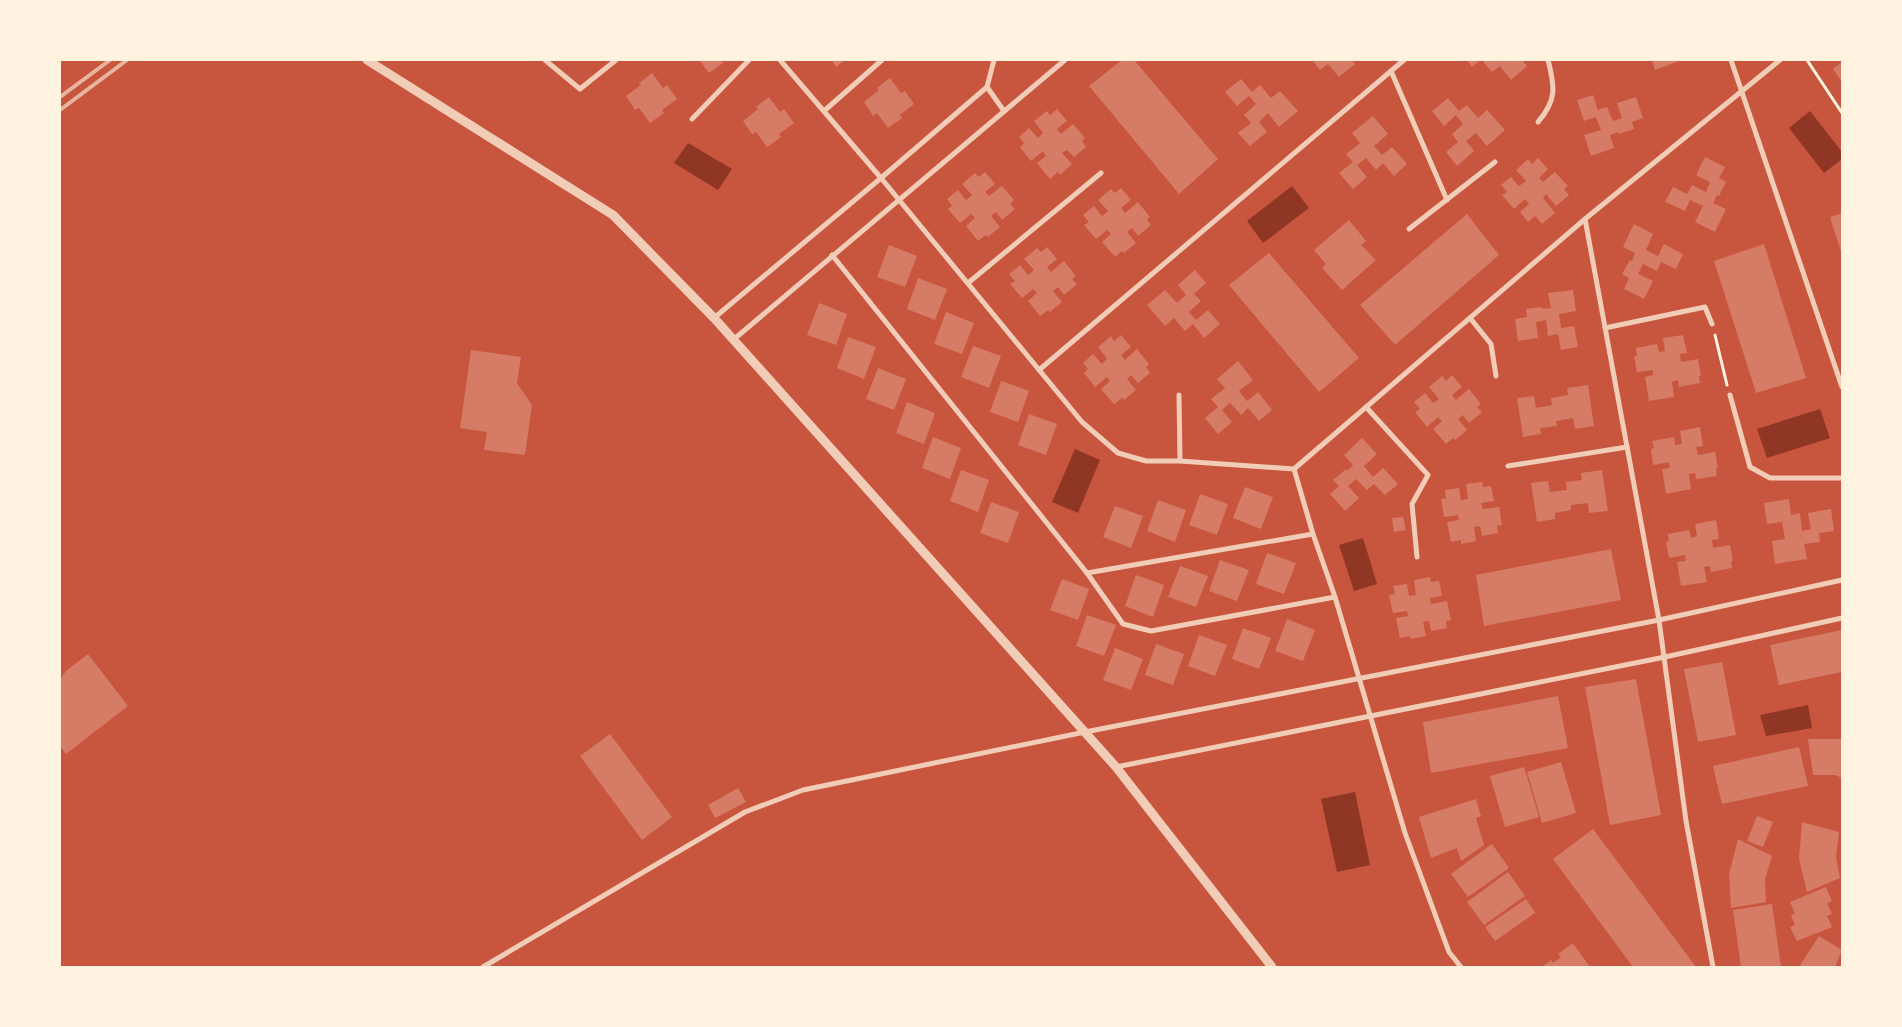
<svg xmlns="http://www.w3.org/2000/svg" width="1902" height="1027" font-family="'PT Sans Narrow',sans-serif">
<rect width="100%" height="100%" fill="#c8553d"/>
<g fill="#8f3625">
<polygon points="1810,111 1842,152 1842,159 1824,173 1789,128"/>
<polygon points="688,143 732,169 718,190 674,163"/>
<polygon points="1292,186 1309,208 1263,243 1247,221"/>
<polygon points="1820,409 1830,438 1767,458 1757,429"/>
<polygon points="1075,449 1100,460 1078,513 1052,502"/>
<polygon points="1363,538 1377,584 1354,591 1339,545"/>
<polygon points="1808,705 1812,728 1766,736 1760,715"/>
<polygon points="1355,792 1370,865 1337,872 1321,799"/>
</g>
<g fill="#d67c66">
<polygon points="699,60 721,60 723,63 709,73"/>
<polygon points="832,60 845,60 836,67"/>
<polygon points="1122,60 1134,60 1218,159 1179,194 1089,86"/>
<polygon points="1312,60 1352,60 1355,64 1339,77 1328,64 1320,70"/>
<polygon points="1467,60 1480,60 1472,67"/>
<polygon points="1482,60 1502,60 1503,62 1506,60 1522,60 1527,66 1511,80 1500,66 1492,72"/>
<polygon points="1652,60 1682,60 1655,70"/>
<polygon points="1842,62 1842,82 1833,69"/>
<polygon points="652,73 663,88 667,85 677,99 662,110 664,113 650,123 639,108 635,110 626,96 641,85 639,83"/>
<polygon points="890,78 901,93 905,91 914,104 900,115 902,118 888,128 877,113 873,116 864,102 879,90 877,88"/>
<polygon points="1241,79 1252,92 1260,85 1271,98 1280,91 1298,111 1279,127 1268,113 1259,122 1267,132 1250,146 1238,133 1251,123 1244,115 1256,104 1249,96 1237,106 1225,92"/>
<polygon points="1593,95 1598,110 1607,107 1613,121 1622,118 1617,103 1636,97 1643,118 1632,122 1634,129 1619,134 1618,132 1610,135 1614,148 1591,156 1584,135 1601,130 1596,117 1584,121 1577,100"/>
<polygon points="769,97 780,112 784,109 794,123 779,134 781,137 767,147 756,132 752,134 743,121 758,109 756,107"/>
<polygon points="1448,98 1459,111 1467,105 1478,118 1487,110 1505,130 1487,146 1476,133 1466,141 1474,151 1457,166 1446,152 1458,142 1452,134 1463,124 1456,115 1444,126 1432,111"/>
<polygon points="1057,109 1067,121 1057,129 1061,134 1073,124 1085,138 1082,141 1086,147 1074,157 1067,150 1062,153 1072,164 1060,175 1058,172 1050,179 1037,163 1046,156 1043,151 1031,161 1020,147 1024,143 1019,137 1029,128 1038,138 1043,133 1034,121 1047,111 1050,115"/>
<polygon points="1373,116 1388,134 1374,146 1382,155 1392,147 1407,164 1394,176 1383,163 1376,170 1366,158 1357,165 1367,177 1353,189 1339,173 1353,162 1346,154 1360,143 1352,133"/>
<polygon points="1705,157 1725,167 1719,178 1726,182 1719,196 1717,195 1713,203 1726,209 1715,232 1695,222 1703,206 1690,200 1685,211 1665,202 1673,187 1687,194 1692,185 1706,192 1710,182 1696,175"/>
<polygon points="1538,158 1548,169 1539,178 1543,182 1555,172 1568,186 1564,189 1569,195 1556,206 1546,194 1543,198 1555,213 1542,224 1535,216 1528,222 1520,212 1529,204 1525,199 1514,209 1502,195 1507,192 1501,185 1511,177 1519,186 1526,181 1516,170 1528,159 1532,164"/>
<polygon points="985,172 995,184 985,192 989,196 1002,186 1014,200 1010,204 1015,209 1002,220 996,212 991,216 1000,227 988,237 986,235 978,241 966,226 975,218 971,214 960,223 948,209 952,206 947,199 958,190 966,200 972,195 962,184 975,173 979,177"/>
<polygon points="1121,188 1131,200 1121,208 1125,213 1138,202 1150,217 1147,219 1151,225 1138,236 1132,228 1127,232 1136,243 1124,253 1122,251 1115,257 1102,242 1111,234 1107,230 1096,239 1084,225 1089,222 1083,215 1094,206 1102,216 1108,211 1098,200 1111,189 1115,193"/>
<polygon points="1842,213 1842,255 1830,217"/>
<polygon points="1467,214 1499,255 1395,345 1360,305"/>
<polygon points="1349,220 1366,241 1361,245 1376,260 1342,290 1322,268 1326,264 1314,250"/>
<polygon points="1634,224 1653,234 1646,250 1658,256 1664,244 1683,254 1676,269 1661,262 1657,271 1643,264 1638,274 1653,281 1644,299 1624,289 1629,278 1622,274 1630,260 1632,261 1635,253 1623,247"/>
<polygon points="1764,244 1806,378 1756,393 1714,261"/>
<polygon points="889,245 917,256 905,287 877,277"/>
<polygon points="1047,247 1057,259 1047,267 1051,272 1064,261 1076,276 1072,279 1077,284 1064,295 1058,287 1053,291 1062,302 1050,312 1048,310 1040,316 1028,301 1037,293 1033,289 1022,298 1010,284 1015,281 1009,274 1020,265 1028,275 1034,270 1024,259 1037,248 1041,252"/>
<polygon points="1269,253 1359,358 1319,392 1229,285"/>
<polygon points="1195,270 1206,283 1194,294 1201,301 1189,312 1196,320 1208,310 1220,324 1204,338 1193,324 1185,331 1174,318 1165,326 1147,305 1165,290 1177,303 1186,295 1178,285"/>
<polygon points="918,278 947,289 935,320 907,309"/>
<polygon points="1573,290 1576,311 1559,314 1561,328 1574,326 1578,347 1561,350 1558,334 1548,336 1546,320 1536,322 1538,338 1518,341 1515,319 1527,317 1526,309 1542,307 1542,309 1551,308 1548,293"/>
<polygon points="819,303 847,314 836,345 807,335"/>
<polygon points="946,312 974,323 962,354 934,344"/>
<polygon points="1121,335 1131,347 1121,355 1125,360 1137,349 1149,364 1146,367 1150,373 1138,383 1131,375 1127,379 1136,390 1124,400 1122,398 1114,404 1101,389 1110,381 1107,377 1095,387 1084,373 1088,369 1083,363 1093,354 1102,364 1107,359 1098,347 1111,336 1114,341"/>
<polygon points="1683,335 1687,353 1680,354 1681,362 1698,359 1701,376 1699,376 1700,383 1679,387 1678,380 1672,382 1674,397 1649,401 1645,377 1653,375 1653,370 1637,372 1634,356 1637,356 1636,348 1657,344 1659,352 1665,351 1663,338"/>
<polygon points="848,337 876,347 864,379 837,368"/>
<polygon points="973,346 1001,356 989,388 961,377"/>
<polygon points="471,350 521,357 517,383 532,405 525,455 484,450 487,432 460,428"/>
<polygon points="1238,361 1253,380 1239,391 1247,401 1258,392 1272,410 1259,421 1248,408 1241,415 1230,403 1222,410 1232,422 1218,434 1205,418 1218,407 1211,399 1225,388 1217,379"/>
<polygon points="878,368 906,379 894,410 866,399"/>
<polygon points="1452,375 1462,387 1452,395 1456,400 1469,389 1481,404 1477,407 1482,412 1469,423 1463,415 1458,419 1467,430 1455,440 1453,438 1446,444 1433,429 1442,421 1438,417 1427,427 1415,412 1420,409 1414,402 1425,393 1433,403 1439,399 1429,387 1442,376 1446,381"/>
<polygon points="1001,381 1029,391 1018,422 990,412"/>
<polygon points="1588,385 1594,426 1575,429 1573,418 1556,421 1557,426 1540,428 1541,434 1523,437 1517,398 1534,396 1536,408 1552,405 1551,398 1568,395 1567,388"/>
<polygon points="907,402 935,413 924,444 896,433"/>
<polygon points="1029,414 1057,424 1046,455 1018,445"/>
<polygon points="1700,427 1703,446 1696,447 1698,455 1715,452 1718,468 1716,469 1717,476 1696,479 1695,473 1689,474 1691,489 1666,494 1662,469 1670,468 1669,462 1653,465 1651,449 1654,448 1652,441 1674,437 1675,445 1682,444 1680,431"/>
<polygon points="933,437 961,448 950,479 922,468"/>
<polygon points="1362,438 1377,454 1364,466 1373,477 1383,468 1398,484 1385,495 1374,484 1367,490 1356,479 1348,486 1359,498 1345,511 1330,494 1339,486 1333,480 1346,469 1347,471 1353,465 1344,455"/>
<polygon points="961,470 989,480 978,512 950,501"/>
<polygon points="1602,470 1608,511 1589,513 1588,503 1571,505 1571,510 1555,513 1555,519 1537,522 1531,483 1548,481 1550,492 1567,490 1566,482 1582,480 1581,473"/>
<polygon points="1482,482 1483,487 1491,486 1494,501 1481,503 1483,509 1499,507 1502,525 1497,526 1498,533 1482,536 1480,526 1474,527 1476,541 1461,544 1461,540 1451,542 1447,522 1459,520 1458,515 1444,517 1441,499 1446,498 1445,490 1459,488 1461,500 1468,499 1466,484"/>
<polygon points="1245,487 1273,497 1261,529 1233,518"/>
<polygon points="1200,494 1228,504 1217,535 1189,525"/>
<polygon points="1789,499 1791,515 1800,513 1802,531 1811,529 1808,513 1831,509 1834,531 1819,533 1820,542 1804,544 1807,559 1775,564 1772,541 1785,539 1782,522 1767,524 1764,503"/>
<polygon points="1158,500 1186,510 1175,542 1147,531"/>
<polygon points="991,502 1019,512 1008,543 980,533"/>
<polygon points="1115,506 1143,516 1131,548 1103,537"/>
<polygon points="1403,517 1406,530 1394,532 1392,518"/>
<polygon points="1716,520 1719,539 1712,540 1713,548 1730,545 1733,561 1731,561 1732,568 1711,572 1710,566 1704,567 1707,582 1681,586 1677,562 1686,561 1685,555 1669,558 1666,542 1669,541 1668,534 1689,530 1691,538 1697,536 1695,524"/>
<polygon points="1611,549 1621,600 1484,626 1476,575"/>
<polygon points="1267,553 1296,563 1284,594 1256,584"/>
<polygon points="1220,560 1249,570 1237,601 1209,591"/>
<polygon points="1180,566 1208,576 1196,607 1168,597"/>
<polygon points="1136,575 1164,585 1153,617 1125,606"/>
<polygon points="1430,577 1431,582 1439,581 1442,596 1430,598 1431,604 1447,601 1451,620 1446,621 1447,628 1431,631 1429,621 1423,622 1426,636 1411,639 1410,636 1400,638 1396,618 1408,616 1407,611 1393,613 1389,595 1395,594 1393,586 1407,584 1409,596 1416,595 1414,580"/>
<polygon points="1062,579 1089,589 1078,620 1050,610"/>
<polygon points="1087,615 1116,625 1104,656 1076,646"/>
<polygon points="1287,619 1315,630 1303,661 1275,651"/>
<polygon points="1243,628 1271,638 1259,669 1232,659"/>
<polygon points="1842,630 1842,672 1779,685 1770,645"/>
<polygon points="1199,635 1227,645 1215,676 1188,666"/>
<polygon points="1156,644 1184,654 1173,685 1145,675"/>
<polygon points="1115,648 1143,659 1131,690 1103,680"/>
<polygon points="88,654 128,706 66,754 60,746 60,679 67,670"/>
<polygon points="1722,662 1736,735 1698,742 1684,669"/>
<polygon points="1636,679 1661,815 1610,825 1585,687"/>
<polygon points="1558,696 1568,748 1431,773 1423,722"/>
<polygon points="610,734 672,817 642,840 580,756"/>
<polygon points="1808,739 1842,739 1842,778 1835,775 1813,775"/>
<polygon points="1799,747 1808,786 1722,804 1713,766"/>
<polygon points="1561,762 1576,813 1542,823 1527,772"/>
<polygon points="1524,767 1539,817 1505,827 1490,776"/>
<polygon points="738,788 746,802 715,818 708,805"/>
<polygon points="1476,799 1481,816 1476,818 1484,845 1461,861 1457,848 1431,858 1419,817"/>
<polygon points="1757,816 1773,822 1763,847 1747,841"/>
<polygon points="1802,822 1839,832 1836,857 1840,878 1807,892 1799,859"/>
<polygon points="1593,829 1696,967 1633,967 1553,859"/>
<polygon points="1738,839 1772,856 1765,879 1766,902 1731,908 1729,874"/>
<polygon points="1492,844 1509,868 1468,897 1451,874"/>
<polygon points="1508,872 1525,896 1484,925 1467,902"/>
<polygon points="1826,887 1832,901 1827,903 1832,914 1827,916 1832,927 1797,941 1790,927 1795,925 1791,915 1795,914 1790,902"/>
<polygon points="1526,899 1535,913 1495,941 1485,927"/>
<polygon points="1772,904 1781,967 1741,967 1733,910"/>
<polygon points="1819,936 1842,950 1835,967 1799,967"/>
<polygon points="1573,943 1590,967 1542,967 1551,960 1553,963 1561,957 1558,954"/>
</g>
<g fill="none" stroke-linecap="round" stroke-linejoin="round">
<g stroke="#fff3e0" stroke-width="3">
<polyline points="1807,60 1842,113"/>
<polyline points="1715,335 1727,385"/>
</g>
<g stroke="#f1ccb7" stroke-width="5">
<polyline points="545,60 580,89 616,60"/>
<polyline points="780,60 881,178 987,87"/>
<polyline points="994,60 987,87 1004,111"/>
<polyline points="1731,60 1842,387"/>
<polyline points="1391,71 1447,200"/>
<polyline points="824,111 882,60"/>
<polyline points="692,119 749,60"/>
<path d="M 1538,122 C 1557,100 1555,87 1548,60"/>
<polyline points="1585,219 1659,620 1686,821 1713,967"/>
<polyline points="1409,229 1495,162"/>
<polyline points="832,255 1087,573 1123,624 1151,631 1335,597"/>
<polyline points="968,283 1101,173"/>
<polyline points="714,318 881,178 1082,422 1118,453 1146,461 1180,461 1294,469"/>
<polyline points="1470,318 1491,344 1496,376"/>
<polyline points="1605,328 1705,307 1712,324"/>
<polyline points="733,340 1065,60"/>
<polyline points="1039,370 1404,60"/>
<polyline points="1179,395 1180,461"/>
<polyline points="1730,395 1750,467 1770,478 1842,478"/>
<polyline points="1366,407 1428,475 1412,504 1417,557"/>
<polyline points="1508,466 1627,447"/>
<polyline points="1294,469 1585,219 1780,60"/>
<polyline points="1294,469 1313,534 1335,597 1405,833 1449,952 1461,967"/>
<polyline points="1087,573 1313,534"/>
<polyline points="1116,767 1665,657 1842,618"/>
<polyline points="483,967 745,812 803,790 1085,732 1659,620 1842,580"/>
</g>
<polyline stroke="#f1ccb7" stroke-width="9" points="367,60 613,215 714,318 1116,767 1272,967"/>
<g stroke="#e9b49f" stroke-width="4">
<polyline points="60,97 110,60"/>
<polyline points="60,110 127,60"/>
</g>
</g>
<rect width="1902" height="1027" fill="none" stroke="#fff3e0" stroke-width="122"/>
</svg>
